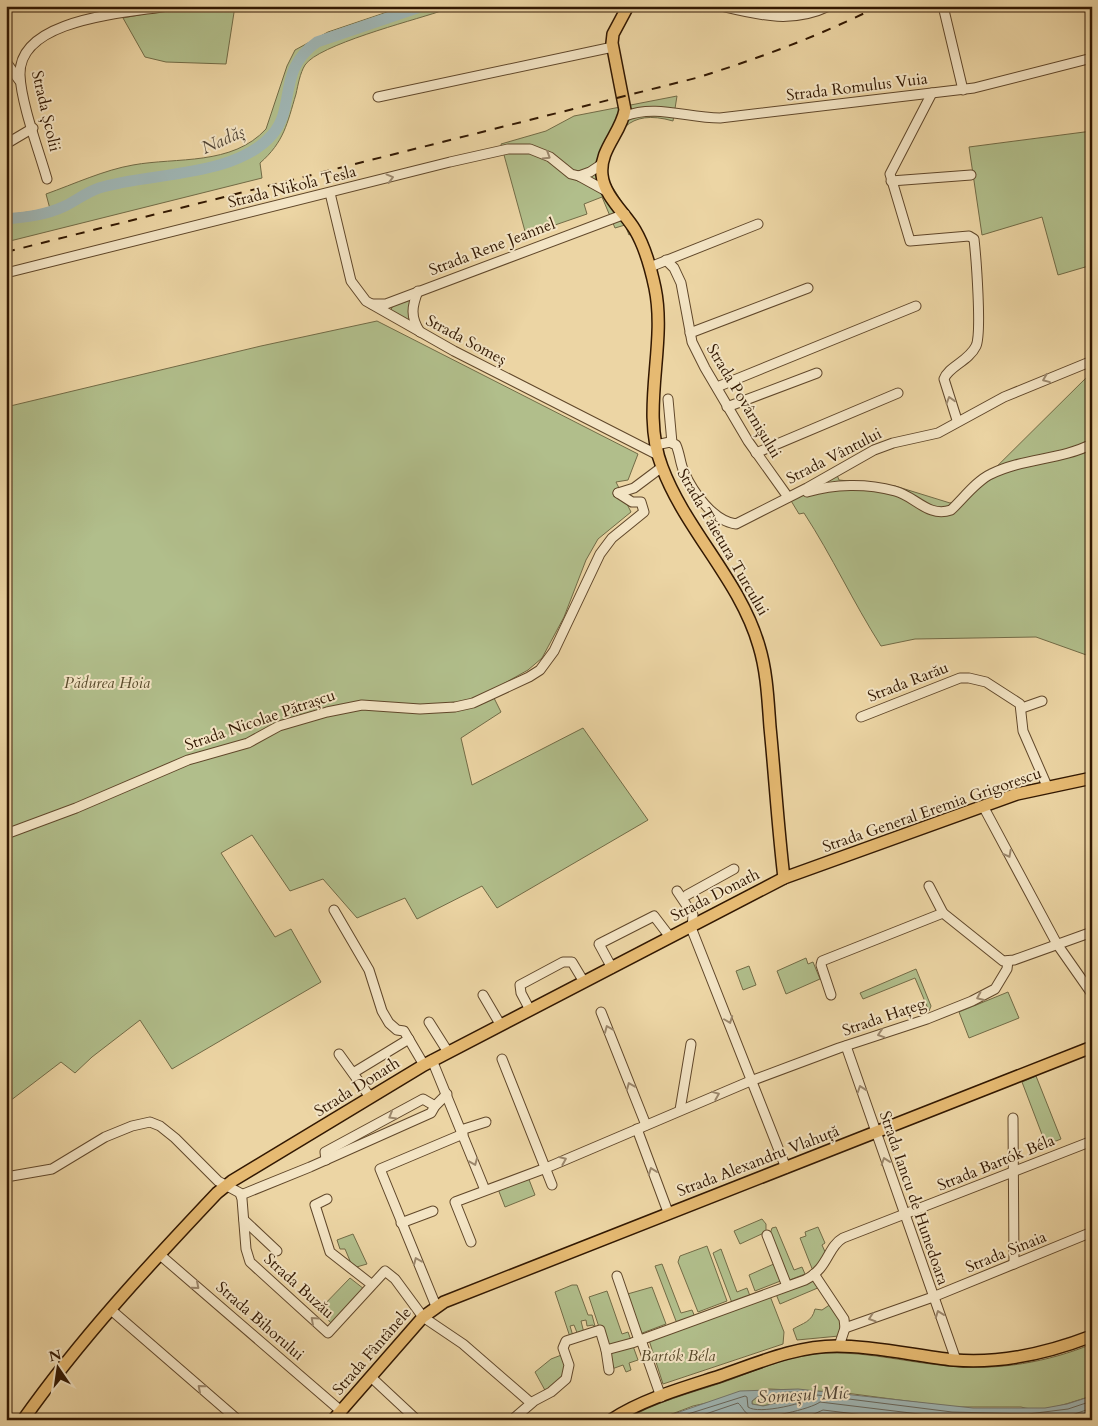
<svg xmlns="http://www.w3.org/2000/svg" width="1098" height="1426" font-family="Cardo,serif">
<rect width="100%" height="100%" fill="#ecd5a4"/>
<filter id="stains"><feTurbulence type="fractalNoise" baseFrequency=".004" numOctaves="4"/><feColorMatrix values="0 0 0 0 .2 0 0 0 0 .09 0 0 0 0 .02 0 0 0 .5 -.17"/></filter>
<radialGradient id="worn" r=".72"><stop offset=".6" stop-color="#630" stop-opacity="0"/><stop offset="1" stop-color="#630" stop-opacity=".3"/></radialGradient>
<g fill="#b1be8b" stroke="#726b46">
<polygon points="186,6 235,6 226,64 166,62 145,57 123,18"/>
<path d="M 405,6 L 449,6 L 438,12 C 411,21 318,45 305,65 C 300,73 298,85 296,94 C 287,124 284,142 260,163 L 262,178 L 6,242 L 6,215 L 50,209 L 46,194 C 74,184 104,170 133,165 C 177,157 232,166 266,129 L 287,66 L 295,50 L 328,32 Z"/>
<path d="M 677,96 L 673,121 C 628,108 614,132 603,172 L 639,229 L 629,235 L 625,225 L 615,228 L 602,197 L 584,204 L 587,214 L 526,235 L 501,144 L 546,131 L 574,116 Z"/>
<polygon points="1092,131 1092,265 1058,275 1042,217 982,235 969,147"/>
<polygon points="416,298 411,322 390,311 393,306"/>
<polygon points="377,321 638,454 628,480 616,482 631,512 598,539 586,560 564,617 542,658 528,670 503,684 493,696 501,712 461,738 472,785 583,728 648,820 497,908 482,886 417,919 405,898 357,918 323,879 290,891 252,835 221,853 275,937 291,929 321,982 172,1069 140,1020 92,1057 75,1073 61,1062 6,1104 6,407 261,346"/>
<path d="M 1092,372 L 1092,657 L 1036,637 L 915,639 L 881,646 C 853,602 832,556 804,513 L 799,514 L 790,499 L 837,475 L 839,480 L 895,486 L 950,503 L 963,500 Z"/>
<polygon points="806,958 808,964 813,962 820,979 786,994 777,971"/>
<polygon points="749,966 756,985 743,990 736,971"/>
<polygon points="916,969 931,1006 929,1011 915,978 863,999 860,993"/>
<polygon points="1008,992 1019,1018 969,1038 959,1012"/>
<polygon points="1036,1076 1061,1139 1046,1145 1022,1082"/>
<polygon points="528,1177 535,1195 505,1207 498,1189"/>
<polygon points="762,1219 766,1224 766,1232 740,1244 734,1231"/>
<polygon points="776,1227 794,1270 802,1267 805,1274 787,1281 770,1234 772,1228"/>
<polygon points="818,1227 825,1243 822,1245 826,1254 813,1271 800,1238 806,1236 805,1232"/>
<polygon points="353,1234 367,1264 353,1268 345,1249 340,1249 337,1240"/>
<polygon points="707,1246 727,1301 698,1312 678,1262 680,1256"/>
<polygon points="721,1249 737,1292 747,1288 750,1296 732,1303 713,1253"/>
<polygon points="776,1263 783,1280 755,1291 749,1275"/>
<polygon points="662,1264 681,1313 692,1310 695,1317 677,1322 676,1321 655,1266"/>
<polygon points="350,1278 364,1289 331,1323 319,1310"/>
<polygon points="813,1278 820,1287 780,1304 776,1294"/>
<polygon points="572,1285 577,1285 588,1315 592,1315 596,1330 593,1325 587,1326 586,1320 581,1321 584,1333 578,1335 574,1325 570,1326 573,1336 570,1337 555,1292"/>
<polygon points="652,1287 666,1324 637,1335 624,1295"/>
<polygon points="607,1291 622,1334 628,1332 638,1360 629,1363 631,1370 626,1372 623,1365 609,1370 608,1354 589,1297"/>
<polygon points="770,1296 784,1332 783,1344 663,1384 648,1337"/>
<path d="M 831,1304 L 842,1319 L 839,1336 L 797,1340 L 793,1329 C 803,1323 812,1322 815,1309 L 822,1310 Z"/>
<path d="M 1092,1344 L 1092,1396 C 1070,1402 1044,1414 1021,1407 L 953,1407 L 838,1392 L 769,1389 L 693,1406 L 656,1420 L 625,1420 C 655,1402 691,1393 724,1382 C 758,1370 793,1353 830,1353 C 870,1352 910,1363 950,1366 C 998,1371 1048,1362 1092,1344 Z"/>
<polygon points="564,1354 569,1373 547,1394 535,1372 551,1359"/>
<path d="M 800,1391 L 811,1395 L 763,1406 L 752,1404 L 752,1401 C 763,1391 785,1392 800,1391 Z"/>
</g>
<path fill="#9fb5b3" stroke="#73766c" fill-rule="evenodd" d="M 798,1389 L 973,1408 L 1045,1408 L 1067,1404 L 1092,1396 L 1092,1420 L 656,1420 L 740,1391 ZM 787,1392 L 806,1392 L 811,1395 L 763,1406 L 752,1404 L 752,1401 L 757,1397 Z"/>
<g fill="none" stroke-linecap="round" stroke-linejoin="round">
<g stroke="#68665a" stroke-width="1">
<path d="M 669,1420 L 745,1396 L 747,1397 L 748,1407 C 758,1415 809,1403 817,1395 L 952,1412 L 1028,1414 L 1068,1409 L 1092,1401"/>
<path d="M 688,1420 L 738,1403 C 743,1407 744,1414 752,1416 C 763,1420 811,1409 820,1402 L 952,1418 L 1024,1420"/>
<polyline points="787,1420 814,1414 823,1410 905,1420"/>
<polyline points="1036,1420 1069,1416 1092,1408"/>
</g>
<path stroke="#9fb5b3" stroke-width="11" d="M 6,219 C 27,217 46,215 65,206 C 77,200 87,192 99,188 C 150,172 234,178 272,135 C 297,106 276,71 317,42 L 423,6"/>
<g stroke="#60472a" stroke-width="11">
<g id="minor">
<path d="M 721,6 C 759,15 792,24 829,6"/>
<polyline points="943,6 963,90"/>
<polyline points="6,62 19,80"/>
<path d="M 932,93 L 890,174 L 910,241 L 969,236 L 974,239 C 976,257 982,333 976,346 C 969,361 948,367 944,379 L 957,420"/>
<polyline points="378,97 613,47"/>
<path d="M 625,116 C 656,104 687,118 720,118 L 974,88 L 1092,58"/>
<polyline points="6,144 33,128"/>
<polyline points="579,176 590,172 602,164"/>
<path d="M 47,179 C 39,151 21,103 20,75 C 18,18 128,13 168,6"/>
<polyline points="891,181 971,175"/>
<polyline points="330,193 351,281 366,301 454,351 658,455"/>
<polyline points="666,260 674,268 681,283 692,342 705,368 748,441 788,497"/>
<polyline points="650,267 758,224"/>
<polyline points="6,273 450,162 508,149 530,149 550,157 571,174 579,176 608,192"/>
<path d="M 418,291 C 412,306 410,317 420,332"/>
<polyline points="372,304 386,304 625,214"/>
<polyline points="690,333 808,288"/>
<polyline points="717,387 916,306"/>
<polyline points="668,399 672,443"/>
<polyline points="727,407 817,373"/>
<path d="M 656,445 L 670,442 L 676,445 C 680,454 680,463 684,472 C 693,492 713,521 736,524 L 807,488 L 874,450 L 893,443 L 938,433 L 1004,397 L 1092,361"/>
<polyline points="756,453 898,393"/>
<path d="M 807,492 C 834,484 866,483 895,491 C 915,496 928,518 951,510 C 963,499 976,481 991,474 C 1023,458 1061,460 1092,444"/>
<polyline points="618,493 634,488 662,467"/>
<polyline points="1022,708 1042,701"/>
<polyline points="861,717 960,678 969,678 986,682 1020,704 1023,731 1047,786"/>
<polyline points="983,806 1057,944 1092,994"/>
<polyline points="6,834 76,808 188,760 248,743 279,726 327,712 362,705 420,709 455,707 473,703 529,677 540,670 554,651 600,554 612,538 644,512 641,502 632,502 618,493"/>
<polyline points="929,886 943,913 1003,961 1014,960 1092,932"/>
<polyline points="677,891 693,915 692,930 786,1168"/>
<polyline points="687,895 734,869"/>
<polyline points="334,910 369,970 382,1011 389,1023 397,1030 404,1031 424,1065"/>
<polyline points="612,968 599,944 654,916 670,937"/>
<polyline points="483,995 500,1024"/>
<polyline points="831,995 821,965 822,961 943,913"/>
<polyline points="530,1010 521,993 520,985 563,962 572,962 584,982"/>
<polyline points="601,1012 646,1125"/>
<polyline points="429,1022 448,1052"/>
<polyline points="846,1046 956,1360"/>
<polyline points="339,1054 370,1097"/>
<polyline points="502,1059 552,1185"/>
<polyline points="432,1060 485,1190"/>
<polyline points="353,1073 409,1039"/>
<polyline points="680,1110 691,1044"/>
<polyline points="1013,1118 1014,1264"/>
<polyline points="637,1129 668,1212"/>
<polyline points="461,1130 486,1122"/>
<polyline points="326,1160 325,1152 423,1099 435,1106"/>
<polyline points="6,1177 52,1169 105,1137 132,1126 150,1122 160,1126 175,1138 218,1181 240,1193 242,1199 246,1249 250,1262 328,1333 385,1271 395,1279 423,1317 463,1344 531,1403"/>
<polyline points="241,1195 310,1167 431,1113 435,1106 447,1094"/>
<polyline points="327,1199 315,1205 330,1252 371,1284"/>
<polyline points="244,1220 277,1251"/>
<polyline points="401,1223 433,1211"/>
<polyline points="767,1235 787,1286"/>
<polyline points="471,1242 455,1202 546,1168 748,1082 839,1048 927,1019 972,1001 995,989 1007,969 1008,961"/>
<polyline points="159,1254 341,1411"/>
<polyline points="814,1274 844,1319 845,1328 839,1346"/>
<polyline points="617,1276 639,1340"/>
<polyline points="436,1306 380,1169 463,1134"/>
<polyline points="110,1309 238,1420"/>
<polyline points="845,1328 933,1297 1092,1232"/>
<polyline points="641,1340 661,1397"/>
<path d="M 609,1370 L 606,1350 L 632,1343 L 805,1280 C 829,1268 827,1247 843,1238 L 1092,1141"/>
<polyline points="372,1378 417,1420"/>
<polyline points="512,1420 534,1401 551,1392 566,1379 569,1365 563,1348 566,1341 600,1330 606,1350"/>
</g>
</g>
<g stroke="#321802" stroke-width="14">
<g id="major">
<path d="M 628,6 L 613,34 L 612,43 L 625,110 C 621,133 599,150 602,175 C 604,196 625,213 635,230 C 645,247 651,269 655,288 C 667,346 640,410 662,467 C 686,531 740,580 759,646 C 767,672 768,701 770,727 C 775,778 778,828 784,878"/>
<path d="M 23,1420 C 81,1338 148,1266 217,1193 L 232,1181 L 424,1065 L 784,878 L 1017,794 L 1092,778"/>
<polyline points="333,1420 423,1317 444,1302 1092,1047"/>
<path d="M 611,1420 C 643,1399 683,1388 720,1376 C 758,1363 796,1346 837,1346 C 876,1346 916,1356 954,1360 C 1001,1364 1048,1353 1092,1336"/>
</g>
</g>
<use href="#minor" stroke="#f3e4c4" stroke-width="9"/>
<use href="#major" stroke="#e6ba72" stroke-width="11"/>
<path stroke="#321802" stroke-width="2" stroke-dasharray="9 9" stroke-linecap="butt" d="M 6,252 L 696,78 C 760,58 819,36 879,6"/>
</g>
<defs><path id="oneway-chevron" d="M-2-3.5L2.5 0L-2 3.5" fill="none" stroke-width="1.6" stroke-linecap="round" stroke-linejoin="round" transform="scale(1.25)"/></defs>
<g stroke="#9c886d">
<use href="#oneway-chevron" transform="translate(547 156) rotate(32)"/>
<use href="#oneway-chevron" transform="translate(390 178) rotate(-15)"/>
<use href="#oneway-chevron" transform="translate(1046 379) rotate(158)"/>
<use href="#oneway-chevron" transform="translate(950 400) rotate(-107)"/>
<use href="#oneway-chevron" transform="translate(1008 854) rotate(62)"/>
<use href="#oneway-chevron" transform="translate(980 997) rotate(156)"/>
<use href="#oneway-chevron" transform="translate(729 1020) rotate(69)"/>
<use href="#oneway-chevron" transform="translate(608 1029) rotate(-112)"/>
<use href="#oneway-chevron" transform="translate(881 1034) rotate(162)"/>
<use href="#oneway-chevron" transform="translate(630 1086) rotate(-112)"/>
<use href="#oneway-chevron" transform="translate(861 1089) rotate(-109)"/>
<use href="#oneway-chevron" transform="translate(716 1095) rotate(-22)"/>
<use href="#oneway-chevron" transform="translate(392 1116) rotate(150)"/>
<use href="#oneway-chevron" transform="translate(563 1160) rotate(-23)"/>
<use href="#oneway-chevron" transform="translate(885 1161) rotate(-109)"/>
<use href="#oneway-chevron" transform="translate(474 1162) rotate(68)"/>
<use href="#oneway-chevron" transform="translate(652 1171) rotate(-110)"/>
<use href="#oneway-chevron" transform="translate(417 1261) rotate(-113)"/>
<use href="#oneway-chevron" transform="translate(196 1286) rotate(41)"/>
<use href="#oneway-chevron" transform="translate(939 1314) rotate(-110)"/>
<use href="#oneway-chevron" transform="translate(872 1318) rotate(161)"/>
<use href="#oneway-chevron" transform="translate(314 1320) rotate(-138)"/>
<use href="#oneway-chevron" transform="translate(201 1388) rotate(-139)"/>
</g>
<g text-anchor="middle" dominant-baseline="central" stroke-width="4" stroke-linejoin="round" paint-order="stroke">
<g font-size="16" fill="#321802" stroke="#f3e4c4">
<text transform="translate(857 87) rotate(-7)">Strada Romulus Vuia</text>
<text transform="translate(46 111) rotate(77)">Strada Școlii</text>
<text transform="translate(292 187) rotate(-14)">Strada Nikola Tesla</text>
<text transform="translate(492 247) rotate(-21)">Strada Rene Jeannel</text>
<text transform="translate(466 340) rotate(28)">Strada Someș</text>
<text transform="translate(744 401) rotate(59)">Strada Povârnișului</text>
<text transform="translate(834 456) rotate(-27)">Strada Vântului</text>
<text transform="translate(723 542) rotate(60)">Strada Tăietura Turcului</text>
<text transform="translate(908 682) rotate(-21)">Strada Rarău</text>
<text transform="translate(260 720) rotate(-19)">Strada Nicolae Pătrașcu</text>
<text transform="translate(932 810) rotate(-19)">Strada General Eremia Grigorescu</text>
<text transform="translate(715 895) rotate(-27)">Strada Donath</text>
<text transform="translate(884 1017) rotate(-19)">Strada Hațeg</text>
<text transform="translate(357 1087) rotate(-32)">Strada Donath</text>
<text transform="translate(758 1161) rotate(-21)">Strada Alexandru Vlahuță</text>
<text transform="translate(996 1163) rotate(-22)">Strada Bartók Béla</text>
<text transform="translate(914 1198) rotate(71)">Strada Iancu de Hunedoara</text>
<text transform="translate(1006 1252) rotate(-22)">Strada Sinaia</text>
<text transform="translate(299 1286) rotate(42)">Strada Buzău</text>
<text transform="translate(260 1321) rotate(41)">Strada Bihorului</text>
<text transform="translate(372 1351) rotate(-49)">Strada Fântânele</text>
</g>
<g font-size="16" font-style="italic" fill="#584a2b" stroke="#f3e4c4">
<text x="107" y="683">Pădurea Hoia</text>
<text x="678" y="1356">Bartók Béla</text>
</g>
<g font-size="18" font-style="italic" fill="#534737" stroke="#f3e4c4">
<text transform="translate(223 140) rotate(-24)">Nadăș</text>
<text transform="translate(803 1395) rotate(-3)">Someșul Mic</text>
</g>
</g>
<rect width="1098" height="1426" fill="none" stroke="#ecd5a4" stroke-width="25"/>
<rect x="8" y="8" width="1083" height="1411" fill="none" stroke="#321802" stroke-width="2.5"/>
<rect x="12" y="12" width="1073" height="1401" fill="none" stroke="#321802"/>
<g transform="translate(58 1368) rotate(347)" stroke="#f3e4c4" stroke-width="4" paint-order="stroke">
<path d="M0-4L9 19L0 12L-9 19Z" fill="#321802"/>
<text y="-8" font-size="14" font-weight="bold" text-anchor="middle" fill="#321802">N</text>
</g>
<rect width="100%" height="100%" filter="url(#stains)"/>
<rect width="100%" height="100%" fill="url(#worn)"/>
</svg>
